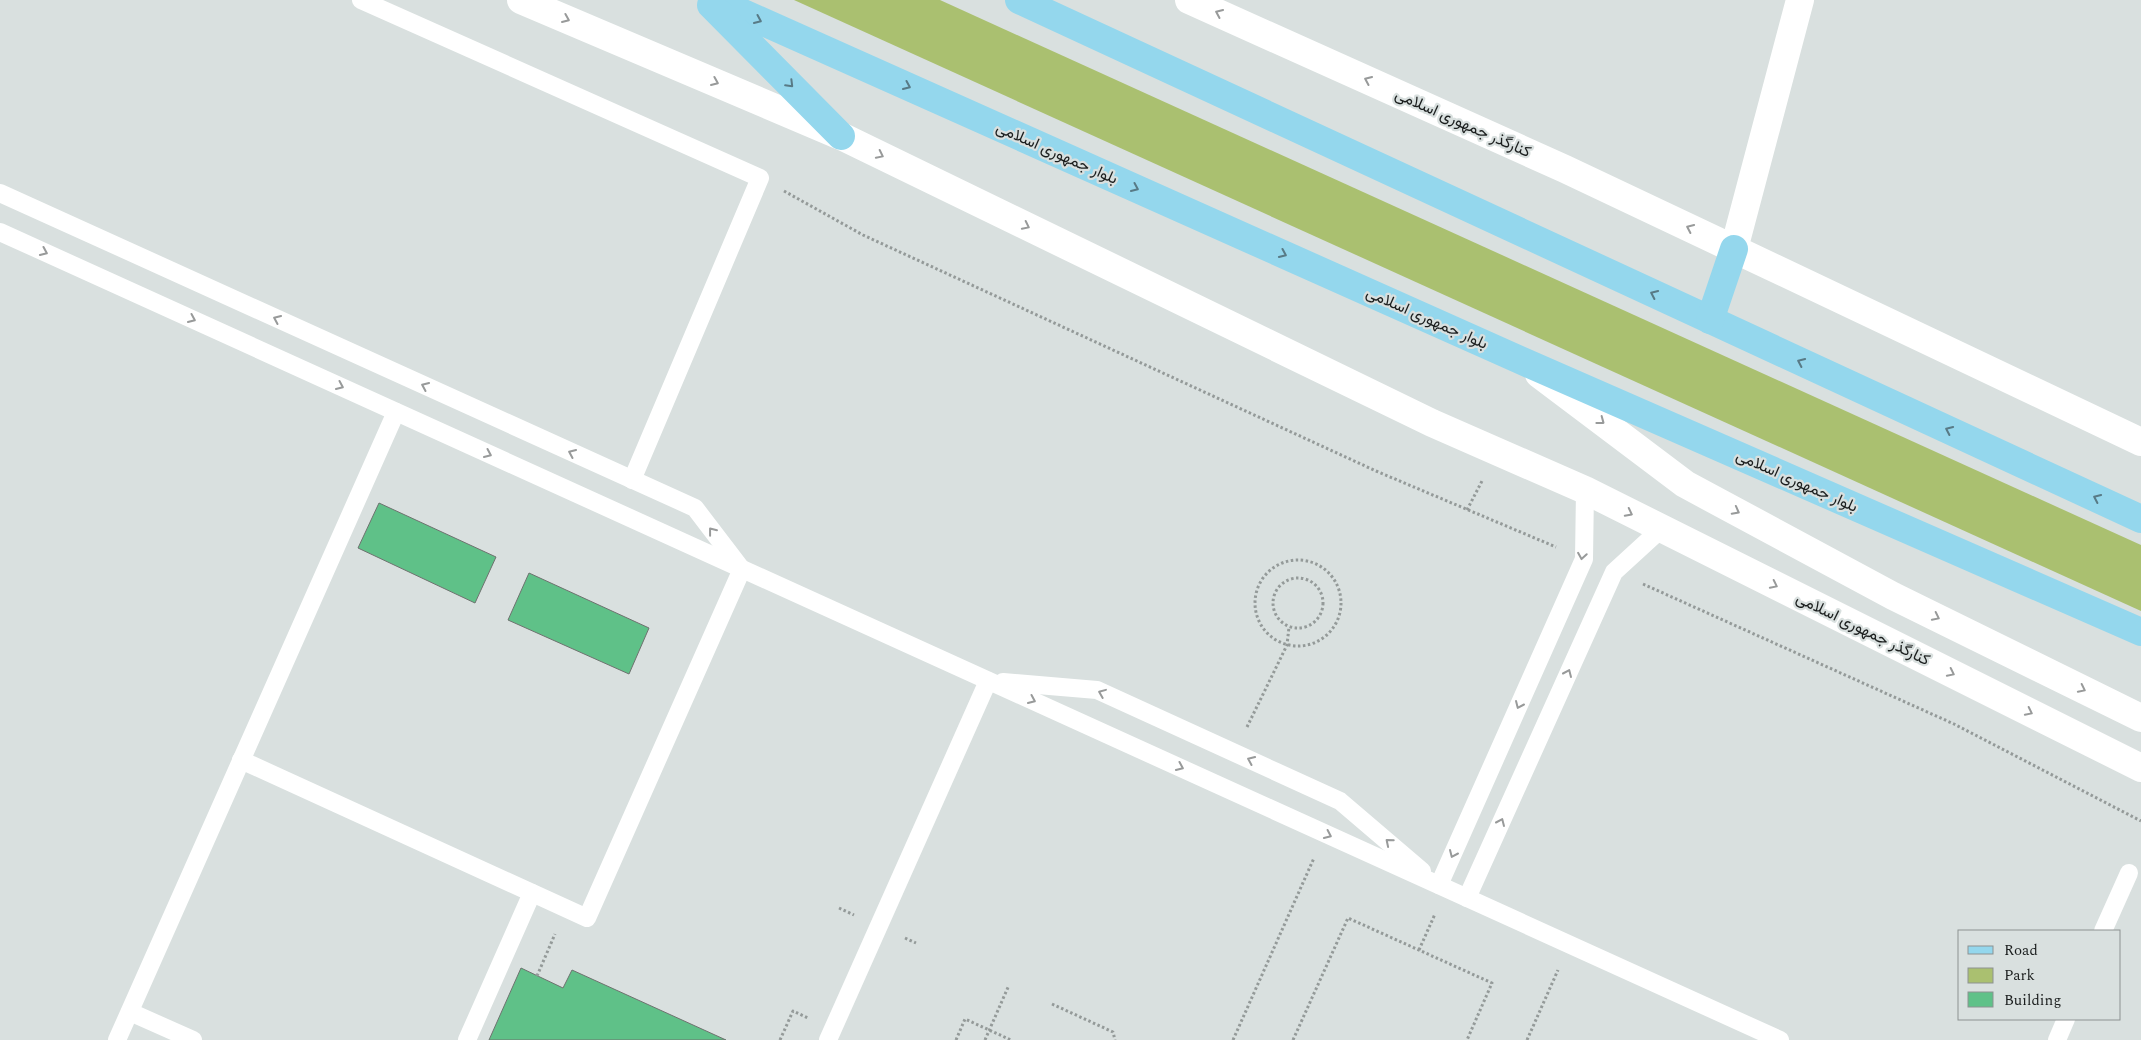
<svg xmlns="http://www.w3.org/2000/svg" width="2141" height="1040" font-family="Spectral,Vazirmatn,serif">
<rect width="100%" height="100%" fill="#d9e0df"/>
<polygon fill="#aac070" points="794,0 940,0 2141,545 2141,611"/>
<g fill="#5fc188" stroke="#6e726f">
<polygon points="379,503 496,557 475,603 358,548"/>
<polygon points="529,573 649,628 629,674 508,620"/>
<polygon points="521,968 563,988 572,970 726,1040 489,1040"/>
</g>
<g fill="none" stroke-linecap="round" stroke-linejoin="round">
<g stroke="#949a99" stroke-width="3" stroke-dasharray="2.5 2.5" stroke-linecap="butt">
<polyline points="784,191 863,235 1376,471 1556,547"/>
<polyline points="1467,510 1482,481"/>
<circle cx="1298" cy="603" r="43"/>
<circle cx="1298" cy="603" r="25"/>
<polyline points="1643,584 1954,724 2141,821"/>
<polyline points="1247,727 1287,645 1289,627"/>
<polyline points="839,908 854,915"/>
<polyline points="905,938 916,943"/>
<polyline points="1419,950 1435,914"/>
<polyline points="537,976 555,934"/>
<polyline points="1052,1004 1113,1032 1115,1040"/>
<polyline points="780,1040 793,1011 808,1018"/>
<polyline points="956,1040 965,1019 1011,1040"/>
<polyline points="985,1040 1009,985"/>
<polyline points="1233,1040 1314,858"/>
<polyline points="1293,1040 1348,918 1492,983 1467,1040"/>
<polyline points="1527,1040 1558,970"/>
</g>
<g stroke="#fff" stroke-width="18">
<polyline points="361,0 760,178 632,480"/>
<polyline points="0,193 695,508 740,567"/>
<polyline points="0,232 1780,1040"/>
<polyline points="1003,682 1097,690 1340,801 1422,871"/>
<polyline points="241,760 587,918 742,569"/>
<polyline points="1439,885 1584,559 1585,490"/>
<polyline points="1467,898 1614,572 1661,529"/>
<polyline points="2103,931 2129,873"/>
<polyline points="130,1012 193,1040"/>
<polyline points="117,1040 396,412"/>
<polyline points="467,1040 532,893"/>
<polyline points="828,1040 988,681"/>
<polyline points="2057,1040 2066,1019"/>
</g>
<polyline stroke="#fff" stroke-width="28" points="1800,0 1734,249 2141,442"/>
<g stroke="#fff" stroke-width="28">
<polyline points="521,0 841,136 1432,423 1585,490 2141,768"/>
<polyline points="1189,0 1565,169 1734,249"/>
<polyline points="1539,374 1685,484 1893,596 2141,718"/>
</g>
<g stroke="#94d7ed" stroke-width="28">
<polyline points="714,0 1520,360 2141,632"/>
<polyline points="1019,0 2141,519"/>
<polyline points="711,5 841,136"/>
<polyline points="1710,320 1734,249"/>
</g>
</g>
<defs><path id="oneway-chevron" d="M-2-3.5L2.5 0L-2 3.5" fill="none" stroke-width="1.6" stroke-linecap="round" stroke-linejoin="round" transform="scale(1.25)"/></defs>
<g stroke="#989a9a">
<use href="#oneway-chevron" transform="translate(1219 13) rotate(-156)"/>
<use href="#oneway-chevron" transform="translate(566 19) rotate(23)"/>
<use href="#oneway-chevron" transform="translate(1368 80) rotate(-156)"/>
<use href="#oneway-chevron" transform="translate(715 82) rotate(23)"/>
<use href="#oneway-chevron" transform="translate(880 155) rotate(26)"/>
<use href="#oneway-chevron" transform="translate(1026 226) rotate(26)"/>
<use href="#oneway-chevron" transform="translate(1690 228) rotate(-155)"/>
<use href="#oneway-chevron" transform="translate(44 252) rotate(24)"/>
<use href="#oneway-chevron" transform="translate(192 319) rotate(24)"/>
<use href="#oneway-chevron" transform="translate(277 319) rotate(-156)"/>
<use href="#oneway-chevron" transform="translate(340 386) rotate(24)"/>
<use href="#oneway-chevron" transform="translate(425 386) rotate(-156)"/>
<use href="#oneway-chevron" transform="translate(1601 421) rotate(37)"/>
<use href="#oneway-chevron" transform="translate(572 453) rotate(-156)"/>
<use href="#oneway-chevron" transform="translate(488 454) rotate(24)"/>
<use href="#oneway-chevron" transform="translate(1736 511) rotate(28)"/>
<use href="#oneway-chevron" transform="translate(1629 513) rotate(27)"/>
<use href="#oneway-chevron" transform="translate(712 531) rotate(-128)"/>
<use href="#oneway-chevron" transform="translate(1582 556) rotate(99)"/>
<use href="#oneway-chevron" transform="translate(1774 585) rotate(26)"/>
<use href="#oneway-chevron" transform="translate(1936 617) rotate(26)"/>
<use href="#oneway-chevron" transform="translate(1568 673) rotate(-66)"/>
<use href="#oneway-chevron" transform="translate(1951 673) rotate(26)"/>
<use href="#oneway-chevron" transform="translate(2082 689) rotate(26)"/>
<use href="#oneway-chevron" transform="translate(1102 693) rotate(-158)"/>
<use href="#oneway-chevron" transform="translate(1032 700) rotate(24)"/>
<use href="#oneway-chevron" transform="translate(1519 705) rotate(114)"/>
<use href="#oneway-chevron" transform="translate(2029 712) rotate(26)"/>
<use href="#oneway-chevron" transform="translate(1251 760) rotate(-156)"/>
<use href="#oneway-chevron" transform="translate(1180 767) rotate(24)"/>
<use href="#oneway-chevron" transform="translate(1501 822) rotate(-66)"/>
<use href="#oneway-chevron" transform="translate(1328 835) rotate(25)"/>
<use href="#oneway-chevron" transform="translate(1389 842) rotate(-140)"/>
<use href="#oneway-chevron" transform="translate(1453 854) rotate(114)"/>
</g>
<g stroke="#587a86">
<use href="#oneway-chevron" transform="translate(758 20) rotate(24)"/>
<use href="#oneway-chevron" transform="translate(790 84) rotate(45)"/>
<use href="#oneway-chevron" transform="translate(907 86) rotate(24)"/>
<use href="#oneway-chevron" transform="translate(1135 188) rotate(24)"/>
<use href="#oneway-chevron" transform="translate(1283 254) rotate(24)"/>
<use href="#oneway-chevron" transform="translate(1654 294) rotate(-155)"/>
<use href="#oneway-chevron" transform="translate(1801 362) rotate(-155)"/>
<use href="#oneway-chevron" transform="translate(1949 430) rotate(-155)"/>
<use href="#oneway-chevron" transform="translate(2097 498) rotate(-155)"/>
</g>
<g text-anchor="middle" dominant-baseline="central" stroke-width="4.5" stroke-linejoin="round" paint-order="stroke">
<g font-size="16" fill="#1b1e1e" stroke="#d9e0df">
<text transform="translate(1463 123) rotate(24)">کنارگذر جمهوری اسلامی</text>
<text transform="translate(1057 153) rotate(24)">بلوار جمهوری اسلامی</text>
<text transform="translate(1427 318) rotate(24)">بلوار جمهوری اسلامی</text>
<text transform="translate(1797 481) rotate(24)">بلوار جمهوری اسلامی</text>
<text transform="translate(1863 629) rotate(26)">کنارگذر جمهوری اسلامی</text>
</g>
</g>
<rect x="1958" y="930" width="162" height="90" fill="#d9e0df" stroke="#8d9292"/>
<rect x="1968" y="946" width="25" height="8" fill="#94d7ed" stroke="#8d9292"/>
<text x="2004" y="955" font-size="15" fill="#1b1e1e">Road</text>
<rect x="1968" y="968" width="25" height="15" fill="#aac070" stroke="#8d9292"/>
<text x="2004" y="980" font-size="15" fill="#1b1e1e">Park</text>
<rect x="1968" y="992" width="25" height="15" fill="#5fc188" stroke="#8d9292"/>
<text x="2004" y="1005" font-size="15" fill="#1b1e1e">Building</text>
</svg>
